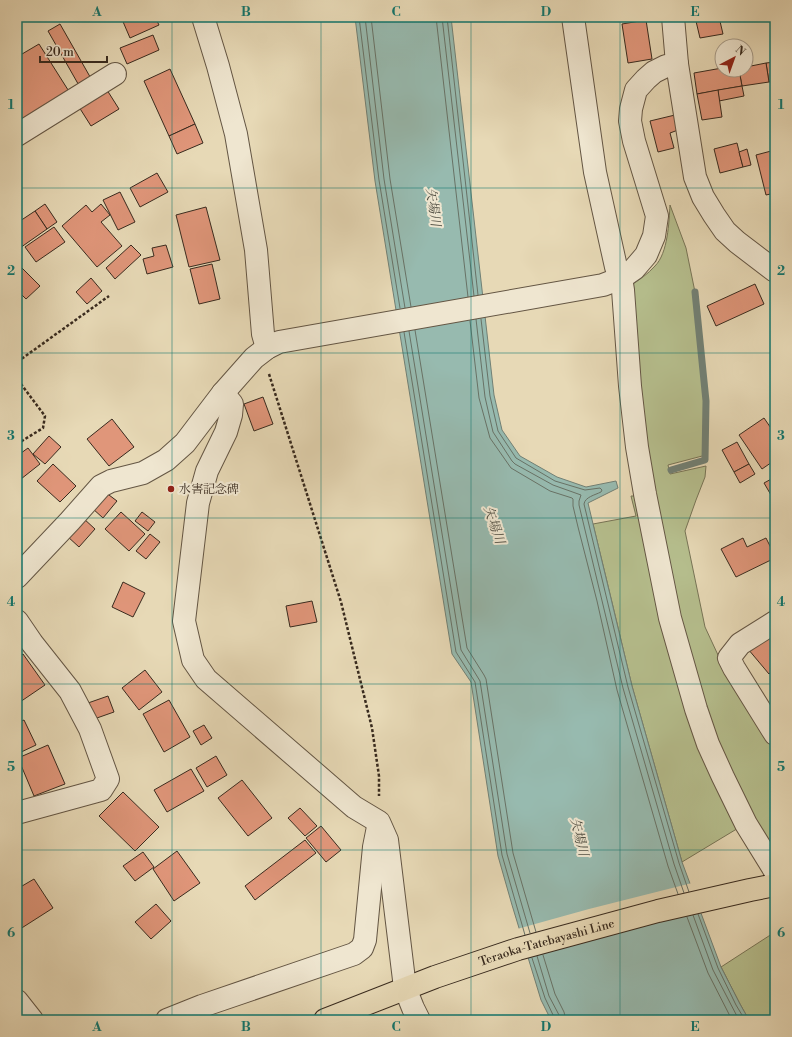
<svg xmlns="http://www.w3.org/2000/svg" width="792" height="1037" font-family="'Libre Bodoni','Noto Serif JP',serif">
<rect width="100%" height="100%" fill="#e7d9b6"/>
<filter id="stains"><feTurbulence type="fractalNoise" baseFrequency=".005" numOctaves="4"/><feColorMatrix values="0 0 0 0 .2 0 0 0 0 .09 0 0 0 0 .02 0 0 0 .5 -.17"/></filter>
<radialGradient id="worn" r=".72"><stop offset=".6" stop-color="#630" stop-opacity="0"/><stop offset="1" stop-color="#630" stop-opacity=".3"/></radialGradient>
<g fill="#b6bf8e" stroke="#777456">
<path d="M 670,205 L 686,248 L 695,292 L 706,401 L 706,455 L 668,465 L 670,474 L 706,466 L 705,477 L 696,500 L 685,531 L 705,627 L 718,655 L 775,743 L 775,856 L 731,774 L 695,683 L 650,492 L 630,286 C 639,280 648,274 655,266 C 668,253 669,222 670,205 Z"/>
<polygon points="631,496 640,496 740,827 682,862 632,686 611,598 593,524 636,516"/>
<polygon points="775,932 775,1020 749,1020 740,1004 721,967"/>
</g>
<polygon fill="#97baaf" stroke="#718075" points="355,17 451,17 494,395 502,430 520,456 557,477 586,487 616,481 618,488 588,503 632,686 682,862 721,967 740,1004 749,1020 551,1020 541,1000 512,905 498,856 471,682 452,654 375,181"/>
<polygon fill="#e7d9b6" points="692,883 703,913 661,921 526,958 517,929 589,909"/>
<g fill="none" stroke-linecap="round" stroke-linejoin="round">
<g stroke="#687266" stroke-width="1">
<polyline points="359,17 379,180 400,308"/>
<polyline points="365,17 384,179 405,308"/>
<polyline points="371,17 390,179 411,307"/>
<polyline points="436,17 468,297"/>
<polyline points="442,17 474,296"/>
<polyline points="447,17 478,295"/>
<polyline points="476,319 485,397 493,432 512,461 515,464 553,485 581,495 579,501 579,505 623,688 674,864 684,893"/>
<path d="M 481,319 L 490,396 L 498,431 L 516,458 L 555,481 L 585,490 L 600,488 L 602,490 L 601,492 C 595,495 585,497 584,504 L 628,687 L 679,863 L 689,892"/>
<polyline points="470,321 479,398 490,438 511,468 550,491 572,498 573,499 573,506 578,527 597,601 617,690 668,866 678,894"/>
<polyline points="415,330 467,648 484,675 486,679 513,853 536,932"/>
<polyline points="409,331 461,650 480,681 507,854 530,933"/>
<polyline points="404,332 456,652 475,682 502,855 525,935"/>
<polyline points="698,914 718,968 736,1005 745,1020"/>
<polyline points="693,915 713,970 739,1020"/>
<polyline points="687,917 708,973 732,1020"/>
<polyline points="543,955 555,994 564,1012 566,1020"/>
<polyline points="537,956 549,996 559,1015 560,1020"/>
<polyline points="532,958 545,998 554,1017 554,1020"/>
</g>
<polyline stroke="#718075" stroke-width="7" points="671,470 705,460 706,401 695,292"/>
</g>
<g fill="#e0967a" stroke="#382a1e">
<polygon points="121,17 155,17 159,25 130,38"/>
<polygon points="695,17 719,17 723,34 700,38"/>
<polygon points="646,20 652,59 628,63 622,24"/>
<polygon points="60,24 93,82 81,89 48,31"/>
<polygon points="153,35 159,50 127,64 120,48"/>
<polygon points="39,44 70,93 17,126 17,57"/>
<polygon points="775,62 775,81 769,82 766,63"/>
<polygon points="766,63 769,82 742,86 739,70 746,70 746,67"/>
<polygon points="722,68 722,70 739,70 742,86 697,94 694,73"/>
<polygon points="170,69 195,124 169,136 144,81"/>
<polygon points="742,86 744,96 719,101 718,90"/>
<polygon points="107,90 119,109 91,126 79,107"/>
<polygon points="718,90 722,117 702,120 697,94"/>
<polygon points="675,115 678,130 670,133 674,148 658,152 650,121"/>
<polygon points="195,124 203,143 177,154 169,136"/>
<polygon points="737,143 743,167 720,173 714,149"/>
<polygon points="747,149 751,165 743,167 739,152"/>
<polygon points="775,150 775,193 766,195 756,155"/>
<polygon points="157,173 168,192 140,207 130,188"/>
<polygon points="120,192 135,222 118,230 103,200"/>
<polygon points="45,204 57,222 47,229 35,211"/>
<polygon points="101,204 110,215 101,222 122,246 97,267 62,226 86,205 92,212"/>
<polygon points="206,207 220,260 189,267 176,215"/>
<polygon points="35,211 47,229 17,250 17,223"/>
<polygon points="54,227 65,242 36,262 25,247"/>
<polygon points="131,245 141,255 115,279 106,268"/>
<polygon points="166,245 173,267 147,274 143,259 154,256 152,248"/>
<polygon points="212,264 220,299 199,304 190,269"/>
<polygon points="21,267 40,286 26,299 17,290 17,271"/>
<polygon points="91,278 102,291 87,304 76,292"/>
<polygon points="755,284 764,304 716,326 707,306"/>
<polygon points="263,397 273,424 254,431 244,404"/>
<polygon points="764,418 775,434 775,460 762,469 739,435"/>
<polygon points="112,419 134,447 109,466 87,439"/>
<polygon points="49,436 61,447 45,464 33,454"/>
<polygon points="737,442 749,464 734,472 722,450"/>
<polygon points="28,448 40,464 21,479 17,474 17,456"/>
<polygon points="53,464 76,486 60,502 37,481"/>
<polygon points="749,464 755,474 740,483 734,472"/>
<polygon points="775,477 775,493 771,495 764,483"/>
<polygon points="105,492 117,501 103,518 92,508"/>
<polygon points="121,512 145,534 129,551 105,529"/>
<polygon points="142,512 155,522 148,531 135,521"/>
<polygon points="83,518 95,529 79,547 67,536"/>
<polygon points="150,534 160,542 146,559 136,551"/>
<polygon points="743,538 747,547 766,538 775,556 775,558 736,577 721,549"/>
<polygon points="123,582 145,593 133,617 112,607"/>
<polygon points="312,601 317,622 290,627 286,606"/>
<polygon points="775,630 775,669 769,674 748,649"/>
<polygon points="23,654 45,685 20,702 17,698 17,657"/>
<polygon points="145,670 162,692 139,710 122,688"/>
<polygon points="108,696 114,712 94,719 88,703"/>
<polygon points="169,700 190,737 164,752 143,714"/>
<polygon points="24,720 36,745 17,754 17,723"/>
<polygon points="204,725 212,738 201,745 193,731"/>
<polygon points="48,745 65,784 34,796 18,758"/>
<polygon points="216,756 227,775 207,787 196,768"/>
<polygon points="191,769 204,791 167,812 154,790"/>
<polygon points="242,780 272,818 248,836 218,798"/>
<polygon points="123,792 159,827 135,851 99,816"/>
<polygon points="300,808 317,826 305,836 288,818"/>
<polygon points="321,826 341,850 326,862 306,838"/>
<polygon points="305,840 316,853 255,900 245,886"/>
<polygon points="177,851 200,883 174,901 153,869"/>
<polygon points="143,852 154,867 135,881 123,866"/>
<polygon points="34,879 53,908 17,931 17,889"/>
<polygon points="156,904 171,921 151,939 135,922"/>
</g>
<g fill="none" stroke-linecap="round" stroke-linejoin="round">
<g stroke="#645644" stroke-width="24">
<g id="minor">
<polyline points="203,17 218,66 236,134 256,250 263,334 267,348"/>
<polyline points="573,17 595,172 616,267 621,278 623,290 630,386 637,447 645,494 670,618 696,709 708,744 723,777 746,824 775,871"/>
<polyline points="673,17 677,64 695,177 703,197 714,215 725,231 737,242 775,271"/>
<polyline points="17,135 115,74"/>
<polyline points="223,393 232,404 231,415 226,432 207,471 198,503 184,621 193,660 206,679 354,807 379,822 387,840 405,988 413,1008 419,1020"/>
<polyline points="17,577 70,521 101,486 111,481 143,473 166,460 185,443 223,393 254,358 267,348 279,342 603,285 621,278 634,269 646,255 654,236 657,216 634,141 630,121 631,109 636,90 646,79 654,72 666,66 677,64"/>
<polyline points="17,621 32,643 70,691 90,729 108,779 101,790 17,813"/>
<polyline points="775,622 740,644 729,658 734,668 775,734"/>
<polyline points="17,1001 32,1020"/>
<polyline points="167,1020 202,1006 354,954 362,948 365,940 374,847 378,827"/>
</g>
</g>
<g stroke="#382a1e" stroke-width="24">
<g id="major">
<path id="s1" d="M 325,1020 L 435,977 L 518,949 L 658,911 L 750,890 L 775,885"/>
</g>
</g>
<g stroke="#382a1e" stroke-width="2.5" stroke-dasharray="3 2" stroke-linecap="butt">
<polyline points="269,374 341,602 372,728 379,776 379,796"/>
<polyline points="17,444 43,428 45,416 18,380 20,360 109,296"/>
</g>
<use href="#minor" stroke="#efe6d0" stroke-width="22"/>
<use href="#major" stroke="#e7d9b6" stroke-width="22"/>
</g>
<path fill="none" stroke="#0f766e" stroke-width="1" stroke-opacity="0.55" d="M 172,17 L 172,1020M 321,17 L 321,1020M 471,17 L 471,1020M 620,17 L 620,1020M 17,188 L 775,188M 17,353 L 775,353M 17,518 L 775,518M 17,684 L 775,684M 17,850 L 775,850"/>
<circle fill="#8f2418" stroke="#efe6d0" stroke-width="1.5" cx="171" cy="489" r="4"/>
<g text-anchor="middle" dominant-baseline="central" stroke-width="4" stroke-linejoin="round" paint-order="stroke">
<g font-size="12" fill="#382a1e" stroke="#efe6d0" text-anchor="start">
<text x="179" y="489">水害記念碑</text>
</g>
<g font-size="12" fill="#382a1e" stroke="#efe6d0">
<text stroke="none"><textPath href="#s1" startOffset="235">Teraoka-Tatebayashi Line</textPath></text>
</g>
<g font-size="13" font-style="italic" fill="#504e42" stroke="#efe6d0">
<text transform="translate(433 207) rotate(82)">矢場川</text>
<text transform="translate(494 525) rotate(71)">矢場川</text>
<text transform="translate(579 837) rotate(76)">矢場川</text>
</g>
</g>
<rect width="792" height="1037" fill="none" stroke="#e7d9b6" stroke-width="44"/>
<g transform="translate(734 58) rotate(41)"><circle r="19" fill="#efe6d0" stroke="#a69b89"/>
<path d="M0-3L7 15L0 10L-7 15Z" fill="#8f2418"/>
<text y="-6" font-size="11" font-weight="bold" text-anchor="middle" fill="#382a1e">N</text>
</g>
<path d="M40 56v6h67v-6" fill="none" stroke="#382a1e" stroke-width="2"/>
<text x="46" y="56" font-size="12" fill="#382a1e" stroke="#efe6d0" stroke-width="3" paint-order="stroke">20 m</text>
<rect x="22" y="22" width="748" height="993" fill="none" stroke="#0f766e" stroke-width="1.5"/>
<g font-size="13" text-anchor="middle" font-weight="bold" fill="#0f766e">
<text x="97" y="16">A</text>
<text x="246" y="16">B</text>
<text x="396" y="16">C</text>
<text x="546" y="16">D</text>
<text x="695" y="16">E</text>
<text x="11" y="109">1</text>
<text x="781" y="109">1</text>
<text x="11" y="275">2</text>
<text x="781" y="275">2</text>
<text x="11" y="440">3</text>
<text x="781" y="440">3</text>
<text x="11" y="606">4</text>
<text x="781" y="606">4</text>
<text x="11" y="771">5</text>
<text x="781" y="771">5</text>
<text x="11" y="937">6</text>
<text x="781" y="937">6</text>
<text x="97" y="1031">A</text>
<text x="246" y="1031">B</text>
<text x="396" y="1031">C</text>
<text x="546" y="1031">D</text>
<text x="695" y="1031">E</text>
</g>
<rect width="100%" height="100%" filter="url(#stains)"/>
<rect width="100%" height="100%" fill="url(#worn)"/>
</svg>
